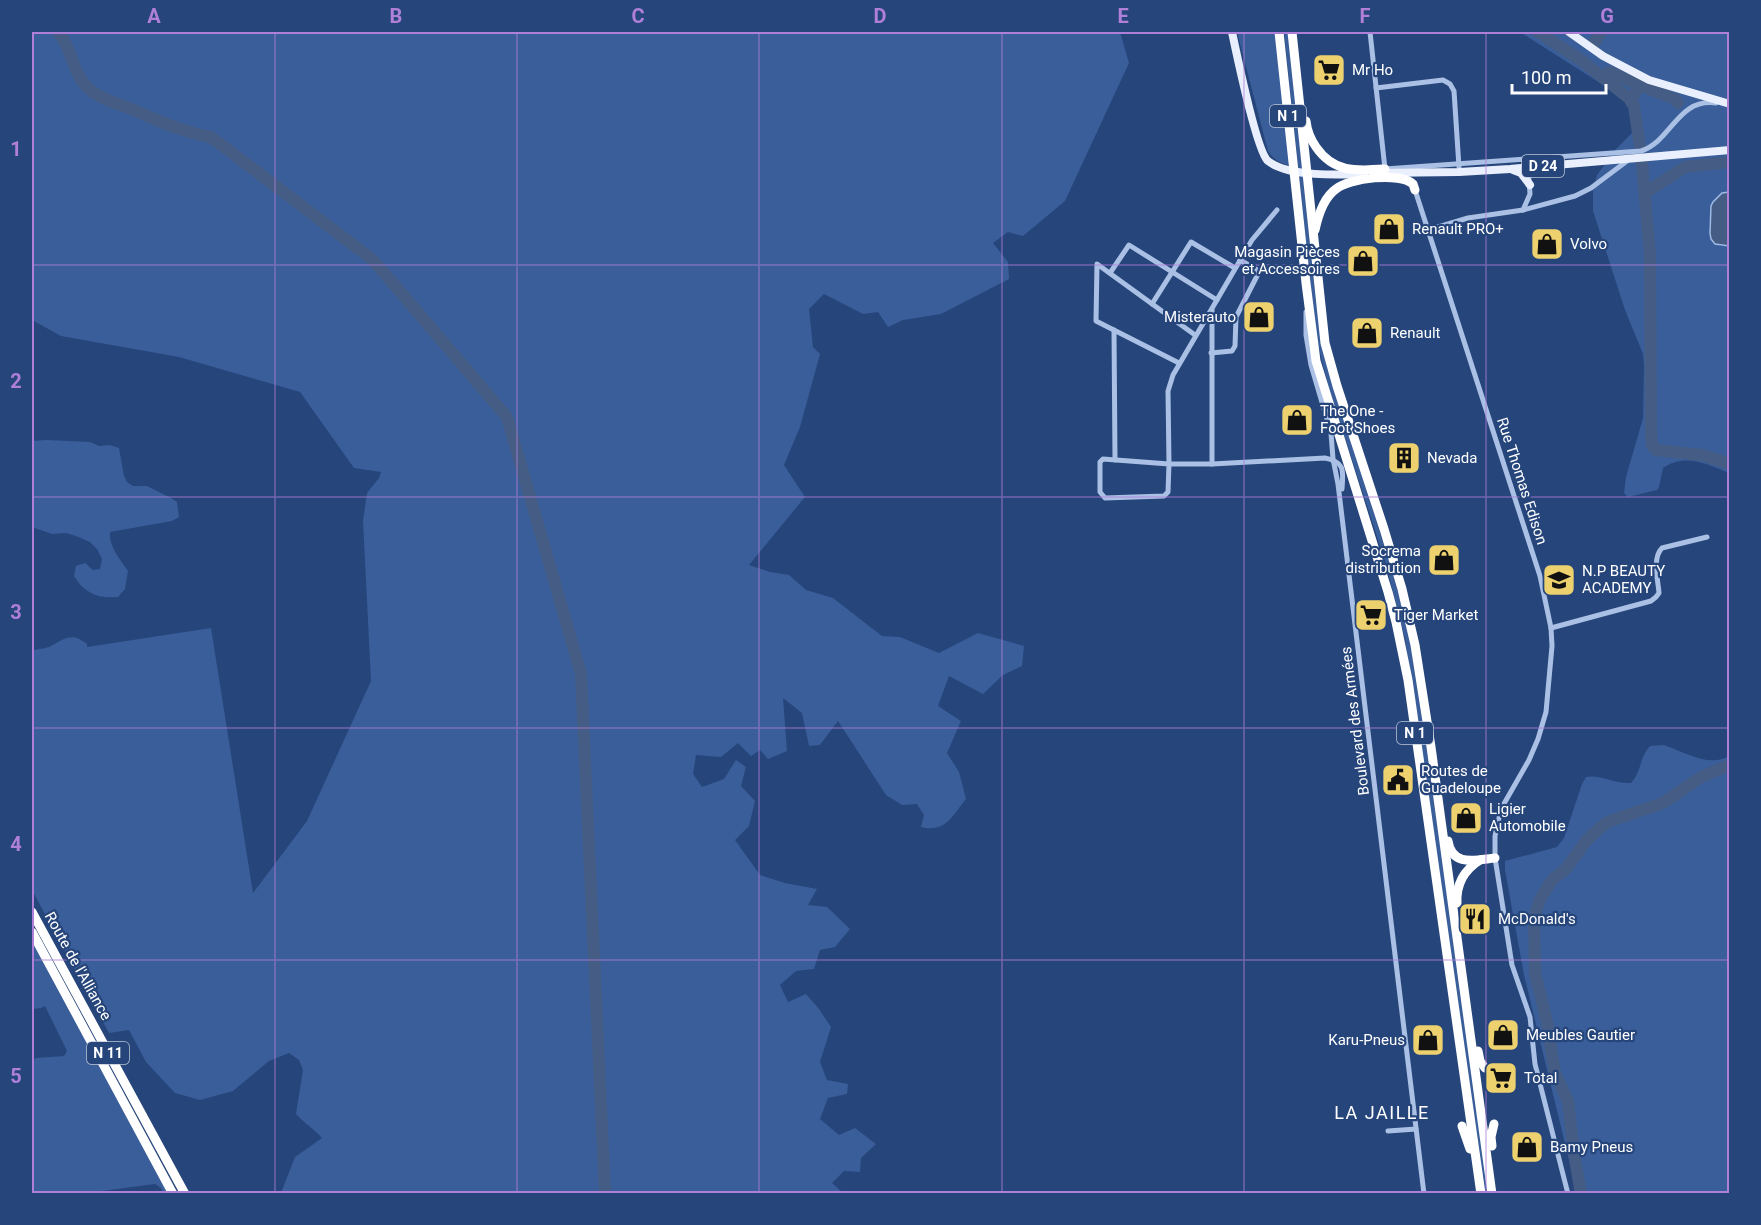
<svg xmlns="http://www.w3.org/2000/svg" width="1761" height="1225" font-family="Roboto,sans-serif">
<rect width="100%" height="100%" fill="#26457b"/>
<g fill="#395e99">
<path d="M 32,32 L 1120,32 L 1129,63 L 1065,201 L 1023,236 L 1008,232 L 993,243 L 1008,262 L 1009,279 L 941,314 L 903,320 L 888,327 L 878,312 L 863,314 L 824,294 L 809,309 L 813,347 L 820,354 L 800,427 L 784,465 L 805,497 L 749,565 L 770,572 L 789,575 L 806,590 L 833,598 L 882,636 L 900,637 L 939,653 L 978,633 L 1024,646 L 1022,666 L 1003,675 L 983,694 L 949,676 L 938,706 L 961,721 L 947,753 L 959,772 L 966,799 C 952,816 946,833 921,827 L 924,815 L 917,804 L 902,805 L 886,795 L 838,721 L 820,745 L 809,746 L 802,713 L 783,698 L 787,751 L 768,759 L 760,750 L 751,756 L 738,743 L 721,757 L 696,755 L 693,774 L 702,787 L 724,779 L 736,760 L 746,767 L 741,786 L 755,801 L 749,826 L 735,840 L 760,875 L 785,883 L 817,889 L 808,905 L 827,907 L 850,929 L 835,947 L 820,950 L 814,969 L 796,971 L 780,985 L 788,1002 L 806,994 L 819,1009 L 831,1027 L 820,1062 L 827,1080 L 848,1084 L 847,1094 L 828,1098 L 820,1119 L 839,1135 L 855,1128 L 876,1144 L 861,1158 L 860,1172 L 844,1171 L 832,1183 L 843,1193 L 281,1193 L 295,1157 L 322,1138 C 314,1129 304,1123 296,1114 L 303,1070 L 299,1060 L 289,1053 L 269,1061 L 233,1091 L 200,1100 L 175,1093 L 146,1062 L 129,1030 L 109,1033 L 32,890 L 32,650 C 38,649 45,649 51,646 C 65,638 72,632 87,644 L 87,647 L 211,628 L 253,893 L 307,821 L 371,681 L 363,521 L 367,493 L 379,478 L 381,472 L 354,468 L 300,392 L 179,357 L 61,336 L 32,320 Z"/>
<path d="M 1237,32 L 1276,32 L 1291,166 C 1280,163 1274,160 1268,151 Z"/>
<polygon points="1284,32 1288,32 1316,302 1363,477 1398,592 1409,633 1432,785 1488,1193 1484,1193 1405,639 1385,561 1329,389 1316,337"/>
<path d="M 1520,32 L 1729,32 L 1729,192 L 1722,193 L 1712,215 L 1709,227 L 1720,246 L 1729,246 L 1729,473 C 1707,464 1685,453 1663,468 L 1659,487 L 1657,490 L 1628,497 L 1624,493 L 1626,477 L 1643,418 L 1644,366 L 1643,354 L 1625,310 L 1593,211 L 1593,191 L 1597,175 L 1616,149 L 1633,132 C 1634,121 1633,106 1625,99 Z"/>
<path d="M 46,440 L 90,442 L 99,446 L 110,445 L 119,448 L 124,476 L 127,482 L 133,486 L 147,486 L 171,498 L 177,502 L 179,517 L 172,521 L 110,532 C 109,547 120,559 128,571 L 125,589 L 118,597 C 98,599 84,593 74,576 L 76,566 L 85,563 L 93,570 L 100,569 L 102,559 L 97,549 L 90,542 L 76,536 L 66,533 L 52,534 L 32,527 L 32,441 Z"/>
<path d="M 1664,745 C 1684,752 1710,768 1729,756 L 1729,1193 L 1577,1193 L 1524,975 L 1505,870 L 1505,861 L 1557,847 L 1564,838 L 1582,784 L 1586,777 C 1600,774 1614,784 1631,783 C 1642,771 1639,758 1650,746 Z"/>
<polygon points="32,940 169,1193 163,1193 161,1188 155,1184 87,1193 32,1193 32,1061 36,1058 64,1056 67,1051 45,1006 41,1008 32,1009"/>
</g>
<polygon fill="#455d84" stroke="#9ebae5" stroke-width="1.5" points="1729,192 1729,246 1715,244 1711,239 1710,233 1711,206 1713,202 1722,193"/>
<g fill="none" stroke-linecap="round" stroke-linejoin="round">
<g stroke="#455d84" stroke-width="12">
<path d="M 58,32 C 72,47 72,73 88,88 C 99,98 115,103 129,108 C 156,120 182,132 211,137 L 373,260 L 507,417 L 581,674 L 605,1194"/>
<polyline points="1538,32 1582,61 1630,99 1634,106 1640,147"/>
<polyline points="1593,45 1601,32"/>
<polyline points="1601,76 1610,72 1639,85"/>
<polyline points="1631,102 1639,85 1675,99 1678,103"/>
<polyline points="1642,164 1650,255 1651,432 1652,445 1656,450 1702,455 1730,464"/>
<polyline points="1645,193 1685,167 1730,162"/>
<polyline points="1581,1194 1574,1153 1568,1101 1555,1073 1547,1022 1535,973 1534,918 1540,899 1553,879 1565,870 1586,841 1601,827 1610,821 1663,803 1701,777 1730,765"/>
</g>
<g stroke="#aac0e4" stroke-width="5">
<path d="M 1370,32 L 1385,169 L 1641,151 C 1672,141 1677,98 1716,103"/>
<polyline points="1376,88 1443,80 1450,84 1454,91 1459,167"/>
<polyline points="1415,190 1540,576 1551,628 1552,646 1546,712 1538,739 1529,760 1501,809 1495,836 1495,858 1512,965 1530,1017 1535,1064 1568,1194"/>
<path d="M 1277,210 L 1252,240 L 1173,375 L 1168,391 L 1169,464 L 1212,464 L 1325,458 C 1346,462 1343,472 1342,489"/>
<polyline points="1523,210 1530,194 1528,167 1542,159"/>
<polyline points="1428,230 1468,218 1523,210 1575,196 1591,188 1627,161"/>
<polyline points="1110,273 1129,245 1217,300"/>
<polyline points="1152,304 1191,242 1235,268"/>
<polyline points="1212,310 1212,464"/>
<polyline points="1306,312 1306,335 1311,365 1331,433 1333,459 1338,484 1424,1194"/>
<polyline points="1114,330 1115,460"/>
<polyline points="1211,353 1232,351 1235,346 1236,317 1258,274 1257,270 1240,260"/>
<polyline points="1179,363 1096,321 1097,264 1195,335"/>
<polygon points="1103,459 1169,464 1168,492 1164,496 1105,498 1100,492 1100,462"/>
<path d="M 1551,628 L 1651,601 L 1656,597 L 1659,593 C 1658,580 1652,558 1662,548 L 1707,537"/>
<polyline points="1388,1131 1416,1129"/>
</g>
<g stroke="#e9effc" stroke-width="8">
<path d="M 1232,32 C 1236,51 1257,152 1268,161 C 1288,177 1340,175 1364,174"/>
<polyline points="1569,32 1603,56 1649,80 1730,104"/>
<polyline points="1513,170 1521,173 1530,185"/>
<polyline points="1377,173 1459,172 1510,169 1730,150"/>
</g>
<g stroke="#fff" stroke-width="9">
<polyline points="1279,32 1306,283 1316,361 1388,592 1396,622 1408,680 1481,1194"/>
<polyline points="1292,32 1325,343 1337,386 1384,529 1402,589 1415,645 1431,747 1492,1194"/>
<path d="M 1306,121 C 1307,130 1311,140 1316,147 C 1334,173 1356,171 1385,169"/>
<path d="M 1315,230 C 1318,216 1323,198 1336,189 C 1349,178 1400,172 1413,184 L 1415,190"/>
<path d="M 1448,841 C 1452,867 1475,860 1495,858"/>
<path d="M 1457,903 C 1456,884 1464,870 1480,860"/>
<polyline points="32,912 185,1194"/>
<polyline points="32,932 173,1194"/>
<polyline points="1478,1051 1480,1061 1485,1068"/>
<polyline points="1462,1126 1470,1149"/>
<polyline points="1492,1146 1491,1137 1494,1124"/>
</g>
</g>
<path fill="none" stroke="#b080d9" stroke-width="1.5" stroke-opacity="0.55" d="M 275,32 L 275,1194M 517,32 L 517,1194M 759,32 L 759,1194M 1002,32 L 1002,1194M 1244,32 L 1244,1194M 1486,32 L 1486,1194M 32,265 L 1730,265M 32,497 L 1730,497M 32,728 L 1730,728M 32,960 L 1730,960"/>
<defs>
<g id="supermarket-square" transform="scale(1.725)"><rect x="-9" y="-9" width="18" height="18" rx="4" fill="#edd16f" stroke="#26457b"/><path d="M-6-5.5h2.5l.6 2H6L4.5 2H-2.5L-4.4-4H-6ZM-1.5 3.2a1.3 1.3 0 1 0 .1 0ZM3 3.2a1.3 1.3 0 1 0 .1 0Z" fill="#111"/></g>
<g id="shop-square" transform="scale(1.725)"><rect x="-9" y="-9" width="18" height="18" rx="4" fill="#edd16f" stroke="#26457b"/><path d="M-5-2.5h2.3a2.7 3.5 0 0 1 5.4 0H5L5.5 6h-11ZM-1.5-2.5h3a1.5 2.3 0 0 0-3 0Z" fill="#111"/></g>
<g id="building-square" transform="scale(1.725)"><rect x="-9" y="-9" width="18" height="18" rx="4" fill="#edd16f" stroke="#26457b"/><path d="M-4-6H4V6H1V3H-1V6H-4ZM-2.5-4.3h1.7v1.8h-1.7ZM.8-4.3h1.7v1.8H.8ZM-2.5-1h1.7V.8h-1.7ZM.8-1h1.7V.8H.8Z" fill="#111"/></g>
<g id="school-square" transform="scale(1.725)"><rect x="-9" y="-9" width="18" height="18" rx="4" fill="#edd16f" stroke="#26457b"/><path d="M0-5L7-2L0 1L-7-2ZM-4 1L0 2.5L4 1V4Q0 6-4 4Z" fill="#111"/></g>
<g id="civic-square" transform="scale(1.725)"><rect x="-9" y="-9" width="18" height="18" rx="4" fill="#edd16f" stroke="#26457b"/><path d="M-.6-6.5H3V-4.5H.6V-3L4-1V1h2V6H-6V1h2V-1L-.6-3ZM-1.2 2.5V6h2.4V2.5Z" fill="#111"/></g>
<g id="restaurant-square" transform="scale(1.725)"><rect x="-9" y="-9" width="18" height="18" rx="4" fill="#edd16f" stroke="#26457b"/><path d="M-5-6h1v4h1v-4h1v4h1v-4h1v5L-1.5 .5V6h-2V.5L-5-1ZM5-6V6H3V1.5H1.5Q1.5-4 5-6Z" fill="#111"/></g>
</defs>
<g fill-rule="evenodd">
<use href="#supermarket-square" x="1329" y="70"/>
<use href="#shop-square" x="1389" y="229"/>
<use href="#shop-square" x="1547" y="244"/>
<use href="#shop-square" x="1363" y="261"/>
<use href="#shop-square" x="1259" y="317"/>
<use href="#shop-square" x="1367" y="333"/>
<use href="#shop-square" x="1297" y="420"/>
<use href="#building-square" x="1404" y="458"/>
<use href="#shop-square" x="1444" y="560"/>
<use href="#school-square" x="1559" y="580"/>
<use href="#supermarket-square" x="1371" y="615"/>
<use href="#civic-square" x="1398" y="780"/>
<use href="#shop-square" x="1466" y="818"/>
<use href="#restaurant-square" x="1475" y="919"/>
<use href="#shop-square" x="1503" y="1035"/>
<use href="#shop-square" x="1428" y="1040"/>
<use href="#supermarket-square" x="1501" y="1078"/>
<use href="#shop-square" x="1527" y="1147"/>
</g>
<g text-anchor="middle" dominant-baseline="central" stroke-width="4.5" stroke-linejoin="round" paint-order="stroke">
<g fill="#26457b" stroke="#bec7d7" stroke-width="1.5">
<rect x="1270" y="105" width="36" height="22" rx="4.5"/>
<rect x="1522" y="155" width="42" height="22" rx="4.5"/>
<rect x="1397" y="722" width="36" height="22" rx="4.5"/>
<rect x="87" y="1042" width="42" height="22" rx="4.5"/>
</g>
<g font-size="14" font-weight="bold" fill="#fff">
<text x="1288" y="116">N 1</text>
<text x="1543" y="166">D 24</text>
<text x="1415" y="733">N 1</text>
<text x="108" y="1053">N 11</text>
</g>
<g font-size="15" fill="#fff" stroke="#26457b" text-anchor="start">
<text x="1352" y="70">Mr Ho</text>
<text x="1412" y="229">Renault PRO+</text>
<text x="1570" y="244">Volvo</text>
<text x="1340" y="252" text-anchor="end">Magasin Pièces<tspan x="1340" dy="17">et Accessoires</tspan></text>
<text x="1236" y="317" text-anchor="end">Misterauto</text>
<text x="1390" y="333">Renault</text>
<text x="1320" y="411">The One -<tspan x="1320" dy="17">Foot Shoes</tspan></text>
<text x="1427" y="458">Nevada</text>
<text x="1421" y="551" text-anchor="end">Socrema<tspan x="1421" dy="17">distribution</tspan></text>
<text x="1582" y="571">N.P BEAUTY<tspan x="1582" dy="17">ACADEMY</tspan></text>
<text x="1394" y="615">Tiger Market</text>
<text x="1421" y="771">Routes de<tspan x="1421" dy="17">Guadeloupe</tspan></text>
<text x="1489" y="809">Ligier<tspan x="1489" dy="17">Automobile</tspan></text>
<text x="1498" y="919">McDonald's</text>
<text x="1526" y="1035">Meubles Gautier</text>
<text x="1405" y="1040" text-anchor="end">Karu-Pneus</text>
<text x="1524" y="1078">Total</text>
<text x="1550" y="1147">Bamy Pneus</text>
</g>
<g font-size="15" fill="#fff" stroke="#26457b">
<text transform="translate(1522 481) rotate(72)">Rue Thomas Edison</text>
<text transform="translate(1355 721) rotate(-97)">Boulevard des Armées</text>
<text transform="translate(78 966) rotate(61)">Route de l'Alliance</text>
</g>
<g font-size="18" letter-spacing="1.5" fill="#fff" stroke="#26457b">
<text x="1382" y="1112">LA JAILLE</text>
</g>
</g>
<rect width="1761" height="1225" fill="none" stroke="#26457b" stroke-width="66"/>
<path d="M1512 84v9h94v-9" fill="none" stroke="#ffffff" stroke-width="3"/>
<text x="1521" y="84" font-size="18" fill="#ffffff" stroke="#26457b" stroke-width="4.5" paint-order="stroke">100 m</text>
<rect x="33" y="33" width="1695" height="1159" fill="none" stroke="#b080d9" stroke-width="2"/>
<g font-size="20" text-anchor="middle" font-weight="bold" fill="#b080d9">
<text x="154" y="23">A</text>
<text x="396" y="23">B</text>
<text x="638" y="23">C</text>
<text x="880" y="23">D</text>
<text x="1123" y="23">E</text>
<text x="1365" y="23">F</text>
<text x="1607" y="23">G</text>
<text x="16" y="156">1</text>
<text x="16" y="388">2</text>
<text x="16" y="619">3</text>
<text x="16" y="851">4</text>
<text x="16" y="1083">5</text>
</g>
</svg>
